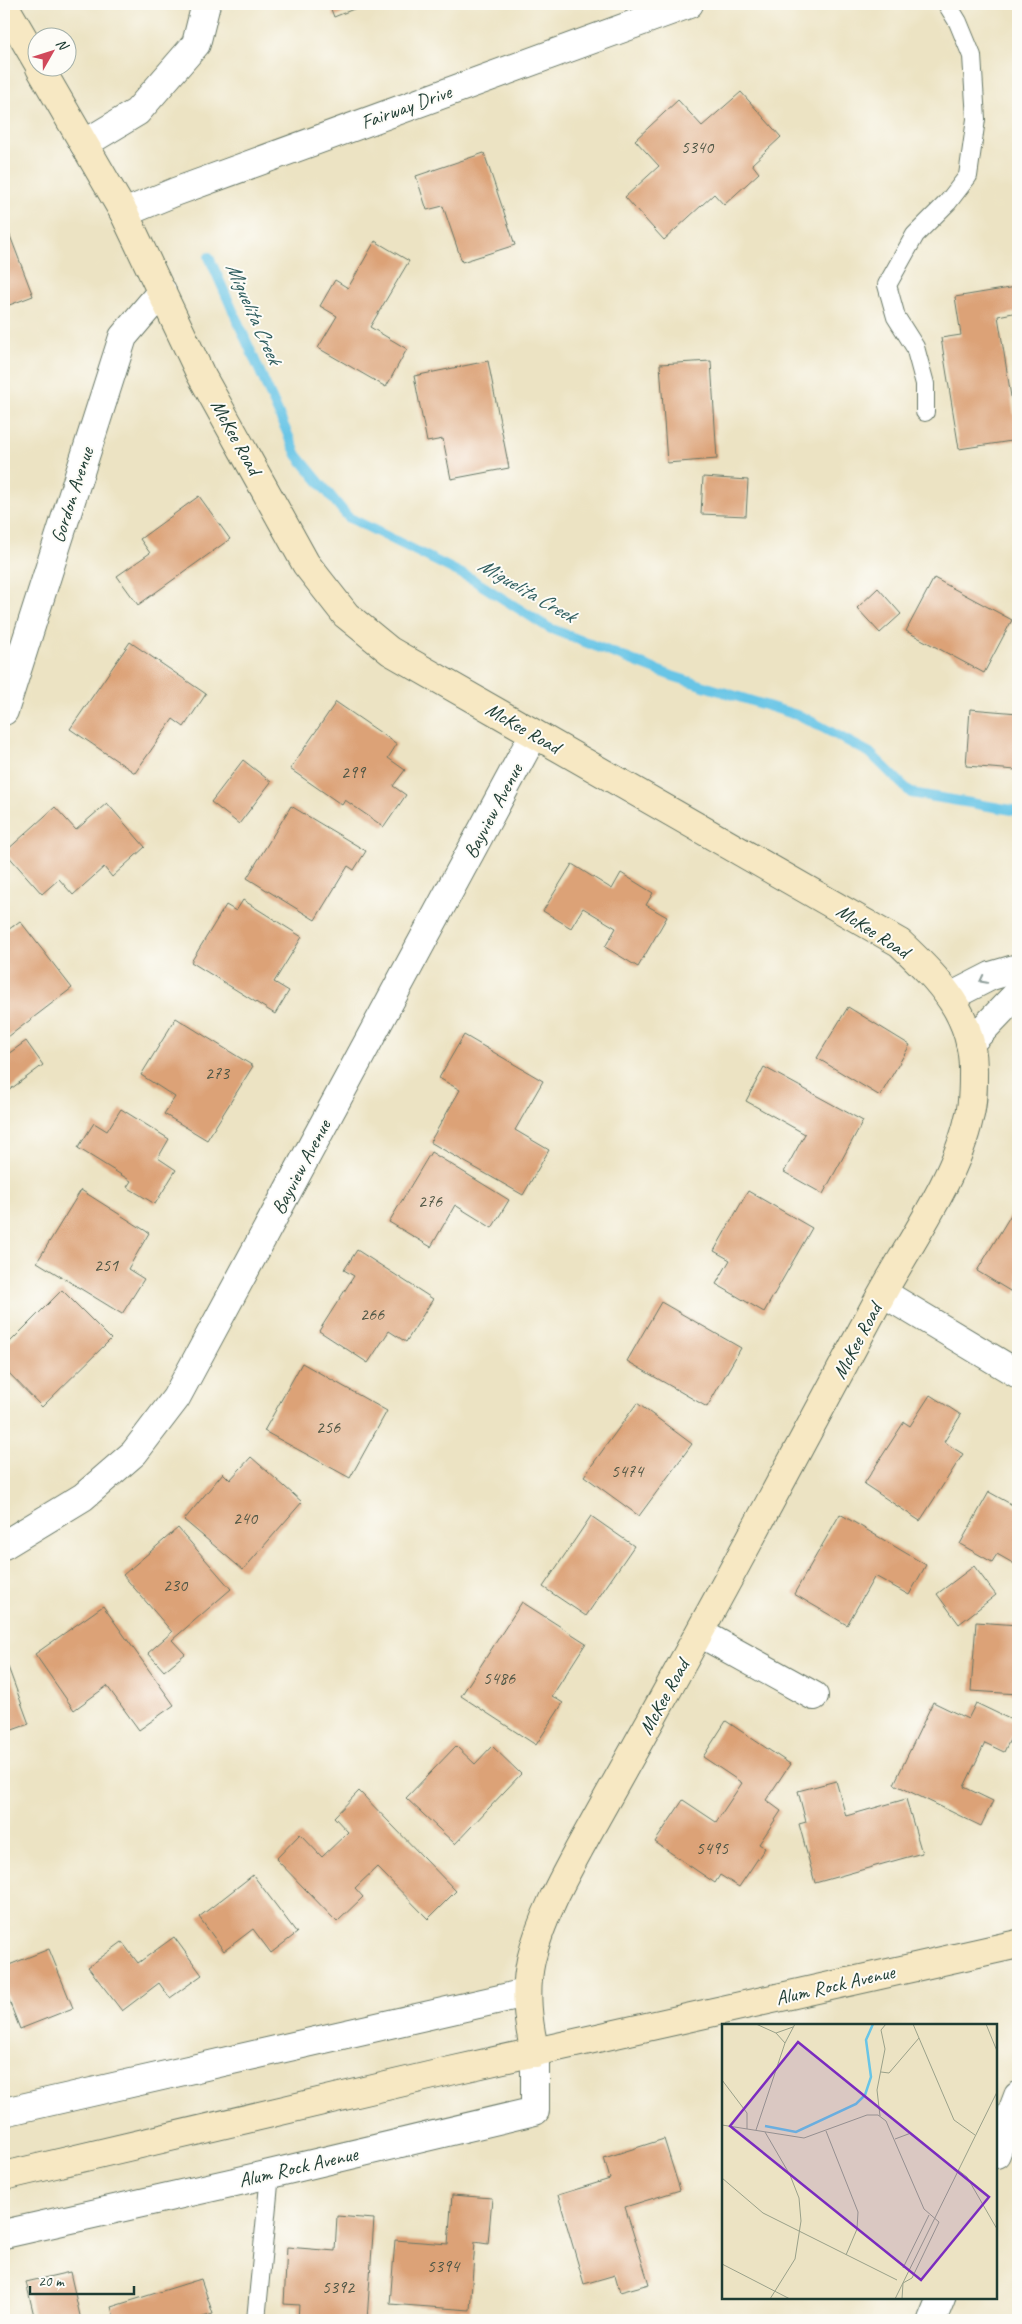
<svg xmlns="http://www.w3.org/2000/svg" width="1022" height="2324" font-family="Caveat,sans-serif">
<rect width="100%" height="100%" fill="#fdfcf7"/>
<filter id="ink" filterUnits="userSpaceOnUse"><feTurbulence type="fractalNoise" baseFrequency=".02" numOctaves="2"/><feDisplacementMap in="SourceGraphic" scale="10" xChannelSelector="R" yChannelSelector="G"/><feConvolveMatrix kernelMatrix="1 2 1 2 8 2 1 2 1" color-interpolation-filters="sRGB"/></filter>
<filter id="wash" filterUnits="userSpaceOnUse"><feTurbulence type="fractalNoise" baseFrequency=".0096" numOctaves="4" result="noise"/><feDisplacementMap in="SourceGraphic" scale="20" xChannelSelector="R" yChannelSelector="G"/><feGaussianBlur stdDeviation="1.12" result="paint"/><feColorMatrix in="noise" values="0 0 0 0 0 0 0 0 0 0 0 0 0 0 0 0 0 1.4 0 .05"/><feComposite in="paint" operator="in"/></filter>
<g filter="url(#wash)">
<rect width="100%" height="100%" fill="#ece3c3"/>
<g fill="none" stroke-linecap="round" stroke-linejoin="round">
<polyline stroke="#68c5e6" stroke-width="10" points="209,257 297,455 348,517 472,579 549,628 672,676 803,717 870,753 911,793 1018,811"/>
</g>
<g id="blocks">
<g fill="#dca277">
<polygon points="329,4 366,4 334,17"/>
<polygon points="741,92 781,137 752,164 759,173 724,205 714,194 664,240 625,197 659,166 635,140 678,100 702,126"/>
<polygon points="484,153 515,245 462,262 443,206 427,210 416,176"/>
<polygon points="4,220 33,296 4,307"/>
<polygon points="375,241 409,261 370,327 407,349 386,387 318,348 337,316 320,306 335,280 348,288"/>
<polygon points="1016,287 1018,312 998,316 1018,440 959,449 941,338 961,335 955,297"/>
<polygon points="488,361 509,468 451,479 443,439 427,442 414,376"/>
<polygon points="711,361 717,459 667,463 660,364"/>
<polygon points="703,477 748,480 746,516 701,514"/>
<polygon points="199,496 230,539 138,605 117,576 150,553 140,539"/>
<polygon points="934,578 1012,620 984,673 906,631"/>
<polygon points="878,588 901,614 880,633 857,608"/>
<polygon points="130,642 206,694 184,727 173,719 135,773 70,729"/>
<polygon points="336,702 397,744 388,758 405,770 393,786 406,795 384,827 345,800 342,805 290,769"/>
<polygon points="970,709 1018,713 1016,770 966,766"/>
<polygon points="243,760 271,782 239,824 211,802"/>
<polygon points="107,803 145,847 112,877 104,867 73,895 59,879 42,894 5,852 55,807 76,830"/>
<polygon points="291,806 366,851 354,870 348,866 315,920 247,878"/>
<polygon points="572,864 612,889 621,873 653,893 646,905 667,917 638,967 605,947 616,928 583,908 571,928 543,911"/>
<polygon points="243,900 302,937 274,982 289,991 275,1014 191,962 226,905 236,911"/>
<polygon points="20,921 72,988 4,1040 4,933"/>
<polygon points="848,1007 910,1045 880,1096 817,1058"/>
<polygon points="176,1018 253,1066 207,1140 164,1114 175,1097 141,1075"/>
<polygon points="464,1035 543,1081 515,1130 549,1150 523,1195 430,1142 460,1090 439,1078"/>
<polygon points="26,1041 43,1065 4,1094 4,1057"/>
<polygon points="764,1067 863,1121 823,1194 784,1172 805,1134 746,1101"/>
<polygon points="121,1109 169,1139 158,1158 176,1170 155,1204 127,1187 131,1181 78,1148 94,1123 107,1131"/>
<polygon points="431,1152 509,1200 492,1228 455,1205 431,1247 389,1222"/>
<polygon points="81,1190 149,1233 128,1269 144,1279 122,1314 37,1262"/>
<polygon points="748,1191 812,1228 764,1312 716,1284 730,1260 714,1251"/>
<polygon points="1018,1203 1018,1288 1015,1294 977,1271"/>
<polygon points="357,1250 433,1299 406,1342 389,1331 368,1363 319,1331 354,1276 344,1270"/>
<polygon points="62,1290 111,1339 42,1407 4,1368 4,1348"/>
<polygon points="661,1302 741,1348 707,1407 627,1361"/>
<polygon points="302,1363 387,1411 350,1478 264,1431"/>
<polygon points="930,1395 961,1415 944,1442 963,1454 920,1521 864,1484 904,1422 910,1426"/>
<polygon points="637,1403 692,1444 639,1516 584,1476"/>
<polygon points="251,1457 302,1502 243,1570 184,1520 223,1473 230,1480"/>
<polygon points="989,1492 1018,1508 1018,1566 997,1554 992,1562 960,1544"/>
<polygon points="840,1514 926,1565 909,1595 875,1576 847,1625 794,1594"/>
<polygon points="591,1516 634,1546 586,1616 543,1587"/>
<polygon points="178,1528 231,1589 172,1640 185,1654 164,1671 148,1653 172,1632 123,1575"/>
<polygon points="974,1566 996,1595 959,1624 937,1594"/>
<polygon points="522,1602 586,1643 552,1696 563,1703 536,1745 461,1696"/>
<polygon points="103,1606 174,1705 139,1730 107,1686 74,1710 35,1654"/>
<polygon points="976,1622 1018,1625 1018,1694 971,1691"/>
<polygon points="4,1656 29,1724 4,1733"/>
<polygon points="933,1702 968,1719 976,1703 1018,1723 1004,1752 985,1743 964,1787 993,1801 981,1826 894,1784"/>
<polygon points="726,1721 790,1764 766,1800 781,1811 759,1844 765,1848 739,1887 720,1875 715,1883 655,1842 683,1800 716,1822 742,1783 703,1757"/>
<polygon points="456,1746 475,1764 492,1746 521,1774 455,1844 406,1798"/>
<polygon points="836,1781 846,1816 906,1799 922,1853 815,1883 799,1824 806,1822 798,1791"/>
<polygon points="359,1791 456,1891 428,1919 377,1867 355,1888 363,1897 337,1922 276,1859 300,1834 322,1857 348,1832 334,1817"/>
<polygon points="253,1875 297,1933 271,1953 253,1929 224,1951 199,1917"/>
<polygon points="174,1937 202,1975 170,1998 159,1983 122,2011 88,1967 122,1942 138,1963"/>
<polygon points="49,1949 73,2008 20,2029 4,1988 4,1967"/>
<polygon points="664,2139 680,2190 625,2207 649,2284 620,2292 615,2275 584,2284 558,2195 610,2179 604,2158"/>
<polygon points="452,2195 492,2198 488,2244 475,2242 470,2310 390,2304 395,2240 448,2244"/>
<polygon points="337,2216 374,2219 367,2320 298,2320 299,2305 284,2304 287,2247 335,2251"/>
<polygon points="70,2272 81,2320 35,2320 26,2282"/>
<polygon points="201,2279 213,2314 193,2320 115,2320 111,2307"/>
</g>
</g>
</g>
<g filter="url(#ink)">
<use href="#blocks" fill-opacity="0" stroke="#677766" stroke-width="1"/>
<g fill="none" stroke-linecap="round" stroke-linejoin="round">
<g stroke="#677766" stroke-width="20">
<g id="lane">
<polyline points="925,412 925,384 915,347 896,317 887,285 915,235 948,202 968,176 976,119 972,56 958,22 947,4"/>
<polyline points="256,2320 270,2174"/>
</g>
</g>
<g stroke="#677766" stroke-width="30">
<g id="street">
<polyline points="84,144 137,112 196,44 206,4"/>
<polyline points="124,213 175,192 689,4"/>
<polyline points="4,711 123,337 162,291"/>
<polyline points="950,997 991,976 1018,968"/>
<polyline points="970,1043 1018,993"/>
<polyline points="883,1293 1018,1374"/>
<polyline points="4,1545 83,1497 134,1453 176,1398 534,734"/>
<polyline points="700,1633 814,1696"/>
<polyline points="4,2112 526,1993"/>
<polyline points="996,2154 1018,2096"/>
<polyline points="4,2234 270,2174 535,2111 535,2053"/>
<polyline points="932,2320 941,2298"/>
</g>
</g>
<g stroke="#677766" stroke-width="30">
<g id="secondary">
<polyline points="4,5 38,63"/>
<path d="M 40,68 L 124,213 L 200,373 L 306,564 L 346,615 L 390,651 L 900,943 C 940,981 975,1016 973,1075 C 973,1089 973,1105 969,1118 C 956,1178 910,1242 880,1297 C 806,1434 733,1573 657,1709 C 635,1749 612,1789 590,1829 C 567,1871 542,1914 531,1960 C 524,1992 528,2022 535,2053"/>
<polyline points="4,2176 450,2071 1018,1944"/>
</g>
</g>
<use href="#lane" stroke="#fff" stroke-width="18"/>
<use href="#street" stroke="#fff" stroke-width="28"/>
<use href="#secondary" stroke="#f7e8c3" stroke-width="28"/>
</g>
<defs><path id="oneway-chevron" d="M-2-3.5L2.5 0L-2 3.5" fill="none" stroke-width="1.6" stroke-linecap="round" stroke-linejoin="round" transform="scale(1.25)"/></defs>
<use stroke="#8f9e9a" href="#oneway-chevron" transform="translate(983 980) rotate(153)"/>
</g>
<g text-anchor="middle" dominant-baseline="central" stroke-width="4" stroke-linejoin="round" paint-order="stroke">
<g font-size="18" fill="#4e5645">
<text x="697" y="147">5340</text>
<text x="353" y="772">299</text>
<text x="217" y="1073">273</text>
<text x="430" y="1201">276</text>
<text x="106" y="1265">251</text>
<text x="372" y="1314">266</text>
<text x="328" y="1427">256</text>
<text x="627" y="1471">5474</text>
<text x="245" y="1518">240</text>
<text x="175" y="1585">230</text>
<text x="499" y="1678">5486</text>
<text x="712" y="1848">5495</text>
<text x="443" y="2266">5394</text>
<text x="338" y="2287">5392</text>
</g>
<g font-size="20" fill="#1f3d34" stroke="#fdfcf7">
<text transform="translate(406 107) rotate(-20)">Fairway Drive</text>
<text transform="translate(236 437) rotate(61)">McKee Road</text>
<text transform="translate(72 495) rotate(-72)">Gordon Avenue</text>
<text transform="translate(523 728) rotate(30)">McKee Road</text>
<text transform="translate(493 811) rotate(-62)">Bayview Avenue</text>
<text transform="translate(873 931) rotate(33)">McKee Road</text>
<text transform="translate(301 1167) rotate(-62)">Bayview Avenue</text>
<text transform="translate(857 1341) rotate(-62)">McKee Road</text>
<text transform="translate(664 1697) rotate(-61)">McKee Road</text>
<text transform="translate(835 1985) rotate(-13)">Alum Rock Avenue</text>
<text transform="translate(298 2167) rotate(-13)">Alum Rock Avenue</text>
</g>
<g font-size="21" font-style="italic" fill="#315f60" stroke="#fdfcf7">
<text transform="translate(254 313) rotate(66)">Miguelita Creek</text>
<text transform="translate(527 590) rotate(30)">Miguelita Creek</text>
</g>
</g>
<g transform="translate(722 2024)">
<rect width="275" height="275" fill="#ece3c3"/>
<path fill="none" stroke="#68c5e6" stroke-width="2.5" d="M 43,102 L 74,108 L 134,80 L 143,71 L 149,53 L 144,16 L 151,0"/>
<path fill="none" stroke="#9aa18a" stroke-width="1" d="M 34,0 L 54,9 L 63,19M 191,0 L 232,96 L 253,111M 264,0 L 275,27M 54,9 L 71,3M 159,48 L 167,49 L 197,14M 0,56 L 25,89 L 25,105M 158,92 L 155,66 L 163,25 L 159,6 L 164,0M 0,101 L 82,114 L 145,91 L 156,91 L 164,97 L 202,185 L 217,198 L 190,254 L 181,259 L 180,275M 34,106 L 63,19 L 73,0M 104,107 L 136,188 L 135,205 L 124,231M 43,108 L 68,151 L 77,174 L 79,197 L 73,235 L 48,275M 173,115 L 189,109M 236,146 L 245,153 L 275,205M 0,154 L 41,189 L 175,256M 0,240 L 68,275M 181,244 L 207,191M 173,275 L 275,68"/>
<path fill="#7b2cbf" fill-opacity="0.15" stroke="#7b2cbf" stroke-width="2.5" d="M 76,18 L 267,173 L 199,256 L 8,102 Z"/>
<rect width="275" height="275" fill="none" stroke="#1f3d34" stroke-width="2.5"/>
</g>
<rect width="1022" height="2324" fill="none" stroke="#fdfcf7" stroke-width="20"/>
<g transform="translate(52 52) rotate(51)"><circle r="24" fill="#fdfcf7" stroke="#a4b0a9"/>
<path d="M0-4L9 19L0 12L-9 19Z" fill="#d1495b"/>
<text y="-8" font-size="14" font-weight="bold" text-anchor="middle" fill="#1f3d34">N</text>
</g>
<path d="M30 2286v8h104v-8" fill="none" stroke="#1f3d34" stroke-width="2.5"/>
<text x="38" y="2286" font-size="15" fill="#1f3d34" stroke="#fdfcf7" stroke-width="4" paint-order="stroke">20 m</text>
</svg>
